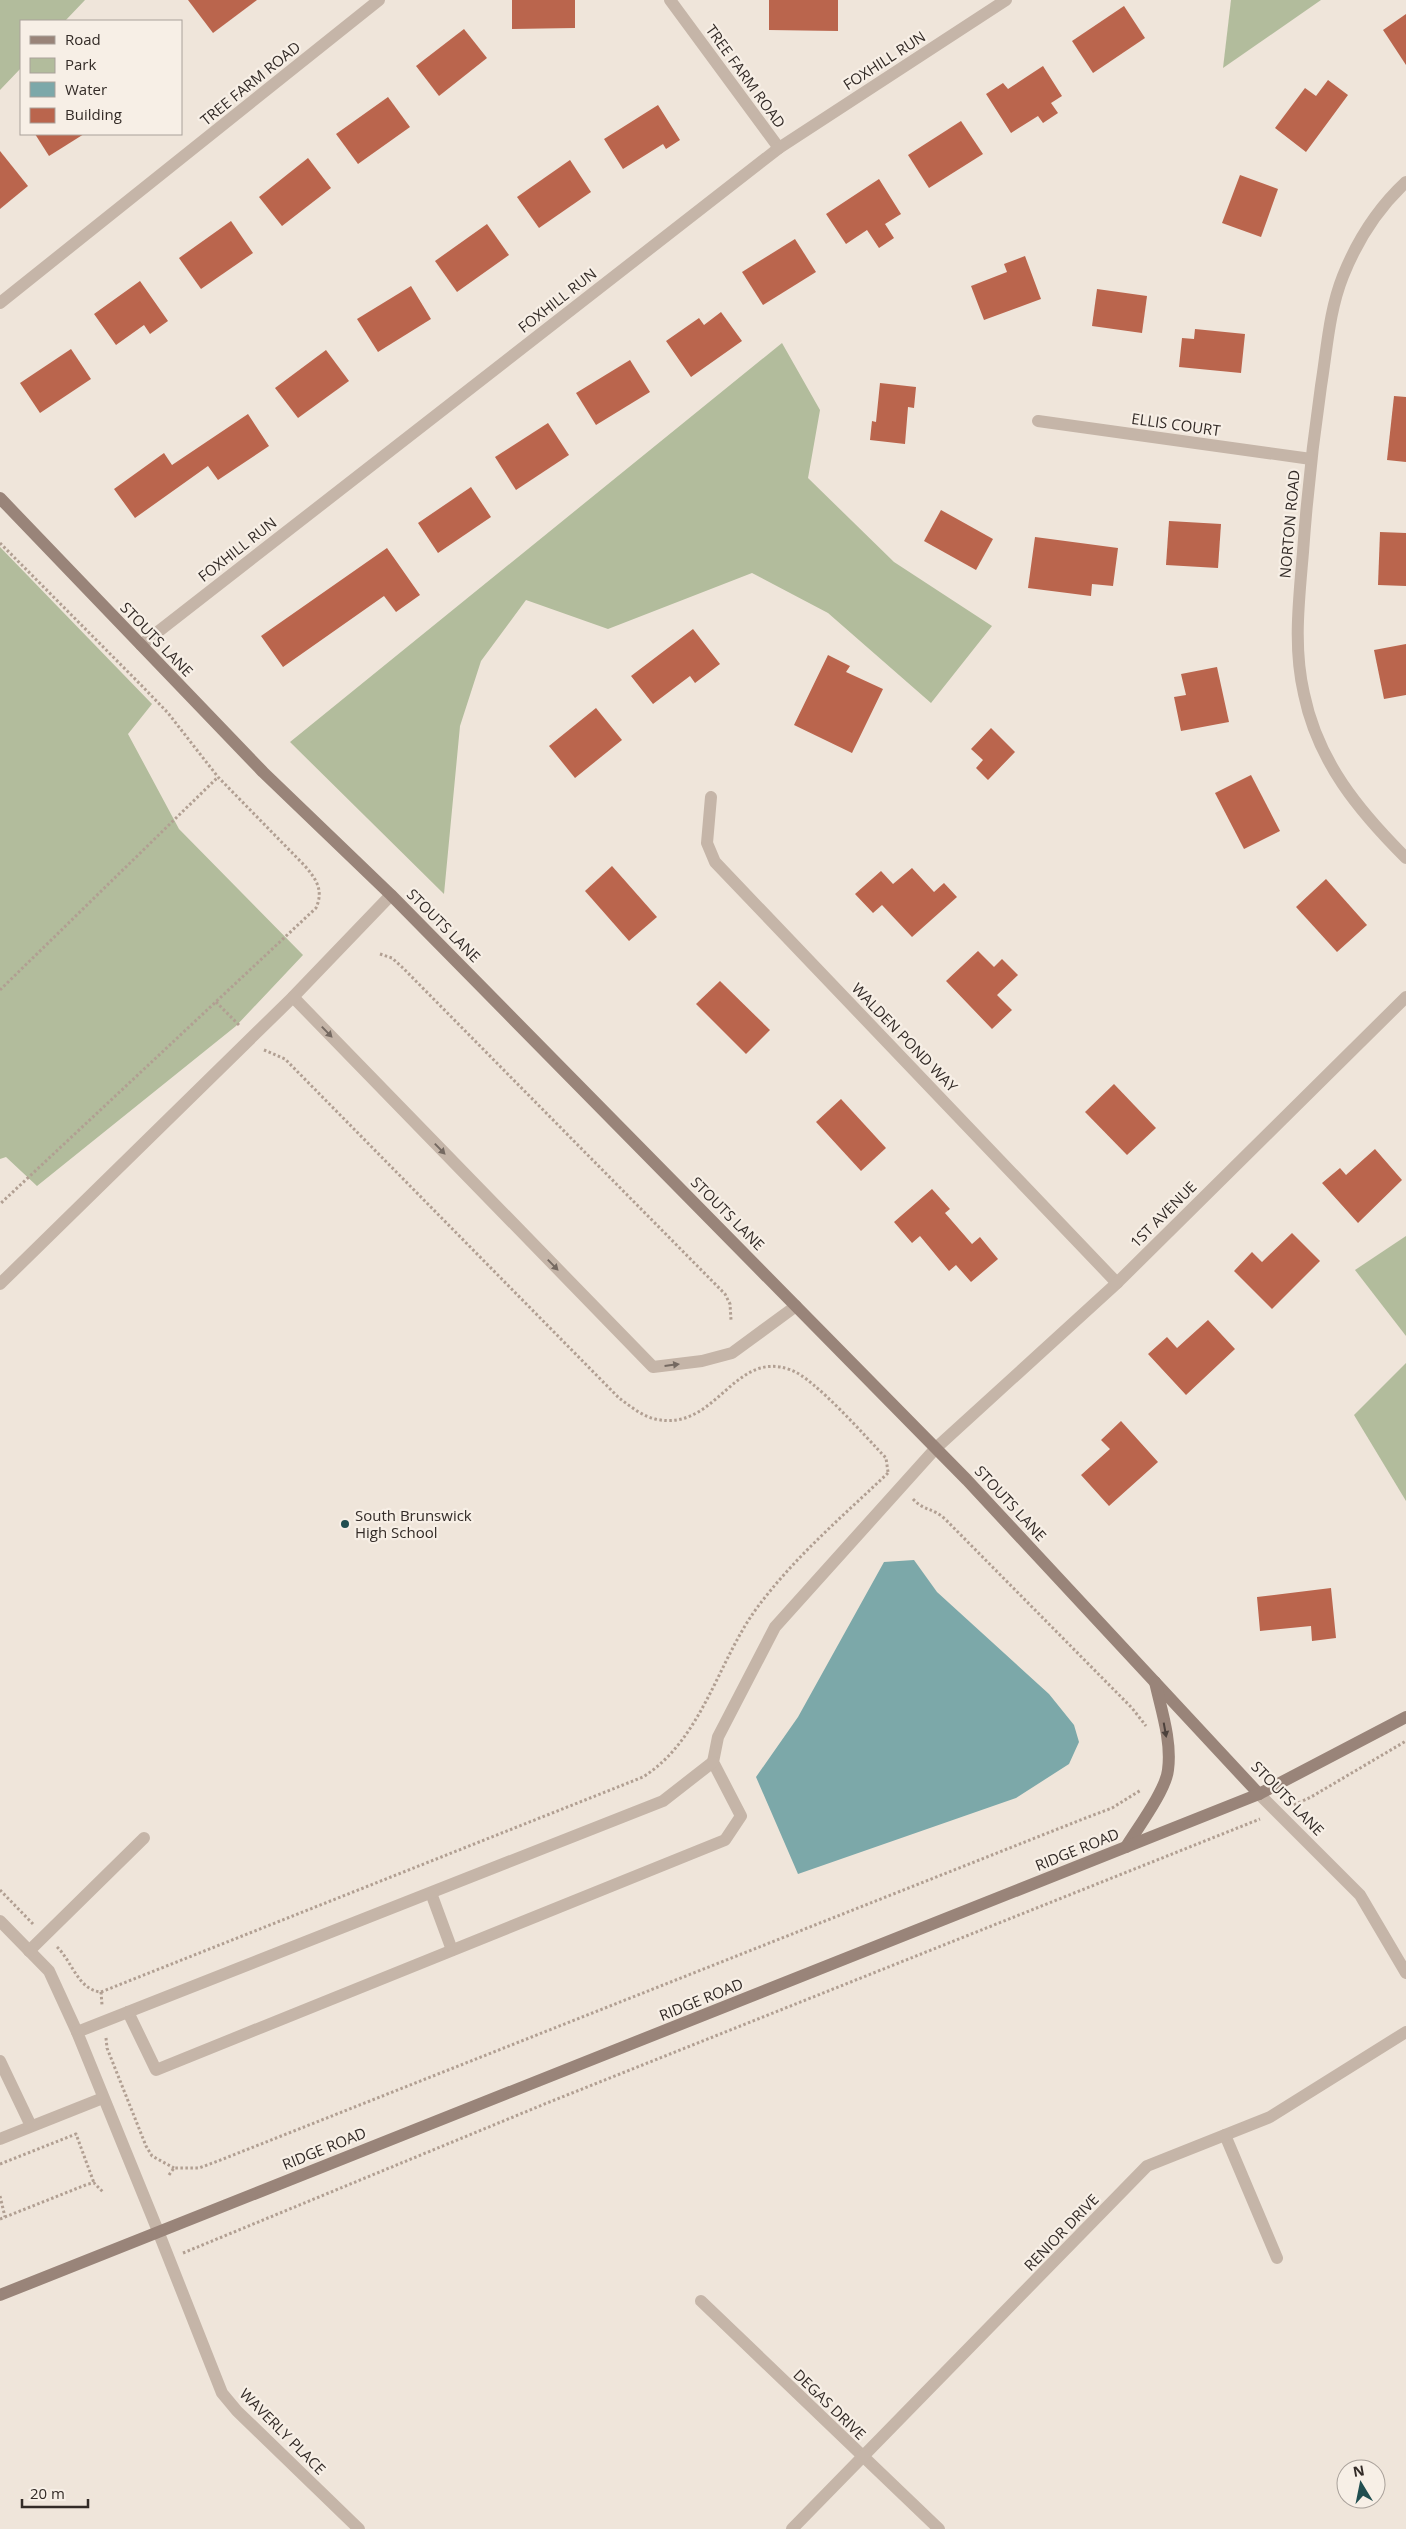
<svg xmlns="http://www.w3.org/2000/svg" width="1406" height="2529" font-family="'Open Sans',sans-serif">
<rect width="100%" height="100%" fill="#efe5da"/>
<g fill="#b2bc9c">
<polygon points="0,0 85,0 65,21 21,21 21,68 0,90"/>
<polygon points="1231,0 1321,0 1223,68"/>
<polygon points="782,343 820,410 808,478 894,562 992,626 931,703 828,613 752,573 608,629 526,600 481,661 460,726 444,894 290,742"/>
<polygon points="0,547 152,704 128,734 179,829 303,955 236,1026 37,1186 6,1157 0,1159"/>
<polygon points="1406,1236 1406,1336 1355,1270"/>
<polygon points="1406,1363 1406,1501 1354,1415"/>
</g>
<polygon fill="#7ca8a9" points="914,1560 937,1592 1049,1694 1074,1725 1079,1742 1069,1764 1016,1798 798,1874 756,1777 798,1717 884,1562"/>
<g fill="#ba654d">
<polygon points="188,0 257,0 213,33"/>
<polygon points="512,0 575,0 575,28 512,29"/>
<polygon points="769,0 838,0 838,31 769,30"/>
<polygon points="1124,6 1145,38 1093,73 1072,41"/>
<polygon points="1406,14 1406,65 1383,30"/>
<polygon points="464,29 487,58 439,96 416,66"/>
<polygon points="1043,66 1062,96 1051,103 1058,113 1043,123 1038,116 1011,133 986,94 1003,83 1008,89"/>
<polygon points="1328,80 1348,95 1306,152 1275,128 1305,88 1316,96"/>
<polygon points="388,97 410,127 358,164 336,134"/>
<polygon points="658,105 680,140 666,149 663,144 623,169 604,139"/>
<polygon points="961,121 983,154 929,188 908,155"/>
<polygon points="35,134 84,134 49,156"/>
<polygon points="0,151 28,186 0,209"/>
<polygon points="308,158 331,188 282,226 259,197"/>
<polygon points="570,160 591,192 539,228 517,197"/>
<polygon points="1240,175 1278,189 1261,237 1222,223"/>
<polygon points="879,179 901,214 885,224 894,238 879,248 867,230 846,244 826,214"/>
<polygon points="231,221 253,253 201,289 179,258"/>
<polygon points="487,224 509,255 457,292 435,261"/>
<polygon points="795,239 816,272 763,305 742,272"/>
<polygon points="1025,256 1041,299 984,320 971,286 1007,272 1004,264"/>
<polygon points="140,281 168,321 150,334 144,325 116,345 94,314"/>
<polygon points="411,286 431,319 378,352 357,319"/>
<polygon points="1097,289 1147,296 1142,333 1092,326"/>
<polygon points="721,312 742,341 691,377 666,341 699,318 704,325"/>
<polygon points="1195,329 1245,334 1241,373 1179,367 1182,338 1194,339"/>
<polygon points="71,349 91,379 40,413 20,383"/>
<polygon points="326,350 349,381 298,418 275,388"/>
<polygon points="630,360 650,392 596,425 576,393"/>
<polygon points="880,383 916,387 914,408 908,407 905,444 870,440 872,421 876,422"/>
<polygon points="1394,396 1406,397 1406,462 1387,460"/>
<polygon points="248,414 269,446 218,480 208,466 135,518 114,489 164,453 172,465"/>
<polygon points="548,423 569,455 516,490 495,457"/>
<polygon points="471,487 491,517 438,553 418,523"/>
<polygon points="941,510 993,539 976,570 924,541"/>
<polygon points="1169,521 1221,524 1218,568 1166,565"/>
<polygon points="1380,532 1406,533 1406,586 1378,585"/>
<polygon points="1035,537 1118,548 1113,586 1092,584 1091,596 1028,588"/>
<polygon points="387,548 420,595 396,612 384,596 283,667 261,636"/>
<polygon points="693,629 720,664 695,683 690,676 653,704 631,676"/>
<polygon points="1406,644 1406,695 1384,699 1374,650"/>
<polygon points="828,655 850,666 846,672 883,689 852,753 794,725"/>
<polygon points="1217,667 1229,722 1181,731 1174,697 1186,695 1181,674"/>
<polygon points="596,708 622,740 575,778 549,746"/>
<polygon points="991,728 1015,752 988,780 976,768 983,760 971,749"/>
<polygon points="1251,775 1280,831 1244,849 1215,793"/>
<polygon points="612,866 657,917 629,941 585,891"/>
<polygon points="912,868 934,892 944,883 957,897 912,937 882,905 873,913 855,894 881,871 893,884"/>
<polygon points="1326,879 1367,925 1337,952 1296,907"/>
<polygon points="978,951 994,967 1002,959 1018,975 997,995 1012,1010 992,1029 946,981"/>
<polygon points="720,981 770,1030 746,1054 696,1004"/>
<polygon points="1114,1084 1156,1128 1127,1155 1085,1112"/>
<polygon points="841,1099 886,1148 861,1171 816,1122"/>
<polygon points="1375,1149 1402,1180 1358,1223 1322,1183 1340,1168 1346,1175"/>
<polygon points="932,1189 950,1209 945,1213 972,1244 980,1237 998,1259 971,1282 956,1265 949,1271 920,1236 912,1243 894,1222"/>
<polygon points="1292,1233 1320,1261 1272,1309 1234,1271 1252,1252 1262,1262"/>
<polygon points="1208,1320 1235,1349 1186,1395 1148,1354 1167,1337 1177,1348"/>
<polygon points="1121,1421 1158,1462 1109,1506 1081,1475 1110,1449 1101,1440"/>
<polygon points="1331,1588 1336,1638 1312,1641 1311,1626 1260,1631 1257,1597"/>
</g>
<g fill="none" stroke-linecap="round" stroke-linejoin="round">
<g stroke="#b19f92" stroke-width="3" stroke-dasharray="2.5 2.5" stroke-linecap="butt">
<path d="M 0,543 L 143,687 L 168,713 L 218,777 L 305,866 C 316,879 324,890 316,908 L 0,1204"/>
<polyline points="380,954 392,958 403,968 725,1294 730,1304 731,1320"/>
<polyline points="0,990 218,777"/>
<polyline points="216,1002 240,1026"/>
<path d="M 264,1050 L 285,1059 L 619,1398 C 630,1406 642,1416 655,1419 C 717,1433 733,1348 791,1370 C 814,1378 866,1437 886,1458 L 888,1472"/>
<path d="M 913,1499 C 925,1512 933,1507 946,1520 L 1132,1708 L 1146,1726"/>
<polyline points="1294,1805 1311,1797 1406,1741"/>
<polyline points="0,1890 33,1924"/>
<path d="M 57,1947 C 72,1961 78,1990 101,1992 L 643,1777 C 701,1740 717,1665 754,1612 C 792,1559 842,1517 888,1473"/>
<polyline points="101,1992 102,2005"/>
<polyline points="106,2038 107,2048 146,2146 152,2156 174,2168"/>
<polyline points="0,2164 76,2134 94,2183"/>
<polyline points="169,2175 174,2168 199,2168 218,2161 1083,1819 1112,1808 1141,1790"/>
<polyline points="0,2196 5,2217"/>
<polyline points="0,2219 88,2184 94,2183 104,2193"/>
<polyline points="183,2253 547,2103 1260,1819"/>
</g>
<g stroke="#c5b5a8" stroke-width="12">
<polyline points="293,997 653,1367 702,1361 732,1353 796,1306"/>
<polyline points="0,1284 293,997 391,895"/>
<polyline points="431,1893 452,1950"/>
<polyline points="0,1921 49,1971 77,2032"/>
<polyline points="29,1951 144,1838"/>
<polyline points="128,2012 156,2070 725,1840 741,1816 713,1762 718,1737 775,1627 936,1448"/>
<polyline points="0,2061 31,2126"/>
<polyline points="0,2139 103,2098"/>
<polyline points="158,2231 77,2032 663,1801 713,1762"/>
</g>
<g stroke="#c5b5a8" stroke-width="12">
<polyline points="670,0 779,148"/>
<path d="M 1406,182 C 1378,208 1357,241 1343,276 C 1329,311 1327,349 1321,386 C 1313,441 1307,496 1303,552 C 1299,600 1293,647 1304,694 C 1318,762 1359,811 1406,858"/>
<polyline points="0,303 379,0"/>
<polyline points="1038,421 1311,459"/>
<polyline points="141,645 779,148 1006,0"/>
<polyline points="711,797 707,843 715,862 1117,1283"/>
<polyline points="936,1448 1117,1283 1406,997"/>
<polyline points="1259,1794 1360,1895 1406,1973"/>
<polyline points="1225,2135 1277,2258"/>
<polyline points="158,2231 222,2393 237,2411 359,2529"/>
<polyline points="701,2301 939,2529"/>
<polyline points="792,2529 1147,2166 1270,2117 1406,2032"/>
</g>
<g stroke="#998479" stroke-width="12">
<polyline points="0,498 263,772 391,895 967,1480 1259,1794"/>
<path d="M 1126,1847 C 1137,1829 1166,1790 1168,1770 C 1172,1741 1161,1709 1155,1682"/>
<polyline points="0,2295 1259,1794 1406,1717"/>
</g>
</g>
<defs><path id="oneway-solid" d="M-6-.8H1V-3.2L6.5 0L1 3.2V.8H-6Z" transform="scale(1.25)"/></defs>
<g fill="#756961">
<use href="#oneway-solid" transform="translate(327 1032) rotate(46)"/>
<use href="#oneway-solid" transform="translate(440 1149) rotate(46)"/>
<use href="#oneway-solid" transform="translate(553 1265) rotate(46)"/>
<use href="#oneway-solid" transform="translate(672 1365) rotate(-7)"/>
</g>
<use fill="#4c413c" href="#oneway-solid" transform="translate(1165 1730) rotate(80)"/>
<circle fill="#214e50" stroke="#f7efe6" stroke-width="2" cx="345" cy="1524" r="5"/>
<g text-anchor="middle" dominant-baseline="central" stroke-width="4.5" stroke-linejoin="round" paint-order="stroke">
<g font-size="15" fill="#332b27" stroke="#f7efe6">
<text transform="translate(884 60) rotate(-33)">FOXHILL RUN</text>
<text transform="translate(746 76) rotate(54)">TREE FARM ROAD</text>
<text transform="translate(250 83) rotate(-39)">TREE FARM ROAD</text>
<text transform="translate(557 300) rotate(-38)">FOXHILL RUN</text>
<text transform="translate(1176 424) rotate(8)">ELLIS COURT</text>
<text transform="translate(1289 524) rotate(-85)">NORTON ROAD</text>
<text transform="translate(237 549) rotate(-38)">FOXHILL RUN</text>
<text transform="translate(157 639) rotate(46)">STOUTS LANE</text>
<text transform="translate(444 925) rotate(45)">STOUTS LANE</text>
<text transform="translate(905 1037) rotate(46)">WALDEN POND WAY</text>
<text transform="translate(728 1213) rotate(45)">STOUTS LANE</text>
<text transform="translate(1163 1214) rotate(-45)">1ST AVENUE</text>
<text transform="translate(1011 1503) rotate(47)">STOUTS LANE</text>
<text transform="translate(1288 1798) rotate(46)">STOUTS LANE</text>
<text transform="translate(1077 1849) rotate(-22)">RIDGE ROAD</text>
<text transform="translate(701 1999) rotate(-22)">RIDGE ROAD</text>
<text transform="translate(324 2148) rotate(-22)">RIDGE ROAD</text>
<text transform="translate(1061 2232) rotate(-46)">RENIOR DRIVE</text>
<text transform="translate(830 2404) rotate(44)">DEGAS DRIVE</text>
<text transform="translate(283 2431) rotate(45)">WAVERLY PLACE</text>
</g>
<g font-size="15" fill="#332b27" stroke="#f7efe6" text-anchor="start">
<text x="355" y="1515">South Brunswick<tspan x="355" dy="17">High School</tspan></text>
</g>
</g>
<rect x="20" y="20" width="162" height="115" fill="#f7efe6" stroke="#a9a19a"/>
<rect x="30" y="36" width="25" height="8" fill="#998479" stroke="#a9a19a"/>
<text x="65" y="45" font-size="15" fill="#332b27">Road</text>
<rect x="30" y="58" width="25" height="15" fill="#b2bc9c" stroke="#a9a19a"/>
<text x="65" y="70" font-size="15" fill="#332b27">Park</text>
<rect x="30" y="82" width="25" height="15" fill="#7ca8a9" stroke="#a9a19a"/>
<text x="65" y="95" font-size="15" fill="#332b27">Water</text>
<rect x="30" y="108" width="25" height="15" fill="#ba654d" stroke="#a9a19a"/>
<text x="65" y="120" font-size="15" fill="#332b27">Building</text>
<g transform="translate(1361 2484) rotate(350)"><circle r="24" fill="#f7efe6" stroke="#a9a19a"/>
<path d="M0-4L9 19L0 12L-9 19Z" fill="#214e50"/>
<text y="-8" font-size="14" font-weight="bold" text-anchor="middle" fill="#332b27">N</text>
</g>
<path d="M22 2499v8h66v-8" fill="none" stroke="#332b27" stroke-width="2.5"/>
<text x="30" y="2499" font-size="15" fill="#332b27" stroke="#f7efe6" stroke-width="4" paint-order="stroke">20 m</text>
</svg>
